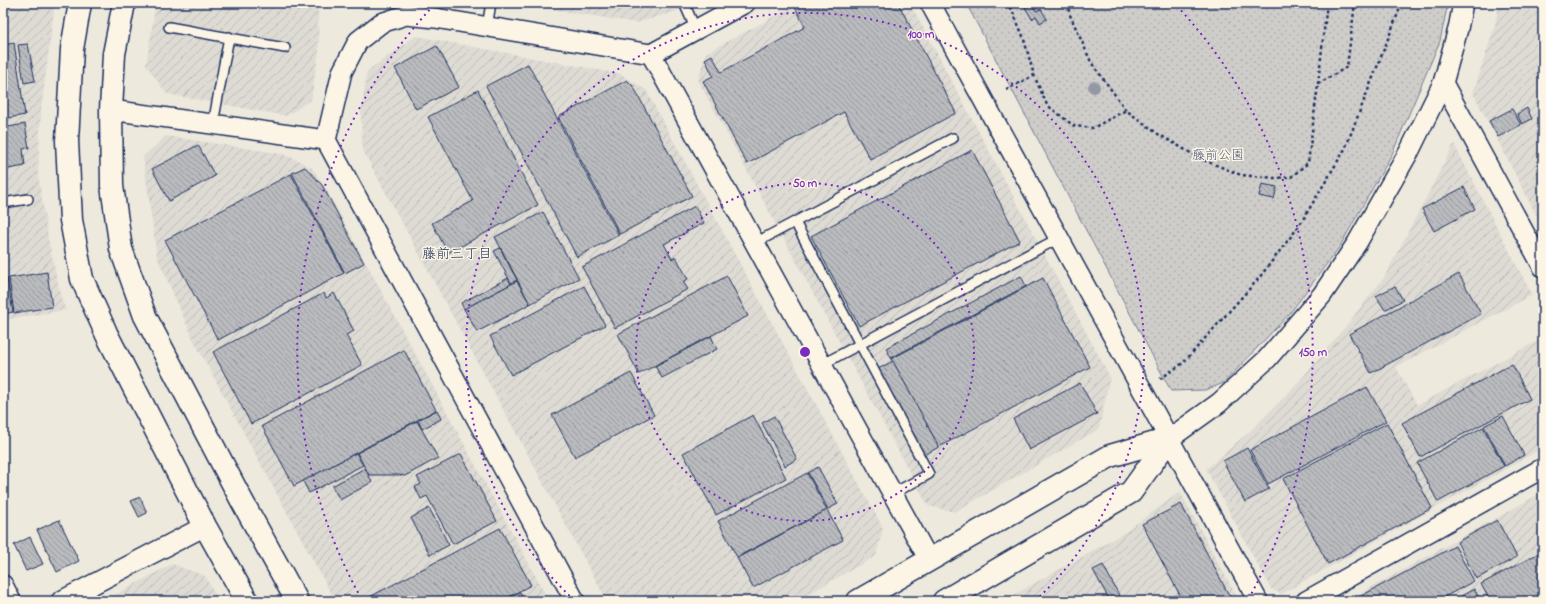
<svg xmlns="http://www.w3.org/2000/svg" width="1546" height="604" font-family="'Indie Flower','Klee One',sans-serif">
<defs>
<pattern id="industrial-furrows" width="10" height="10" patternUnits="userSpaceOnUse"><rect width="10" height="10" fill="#dedbd4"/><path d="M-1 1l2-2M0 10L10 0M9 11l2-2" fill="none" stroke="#bebcb8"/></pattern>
<pattern id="park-dots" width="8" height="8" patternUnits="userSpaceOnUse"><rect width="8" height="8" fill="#cfcdca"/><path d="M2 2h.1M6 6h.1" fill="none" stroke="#b1b0b0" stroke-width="1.8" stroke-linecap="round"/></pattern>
<pattern id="building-back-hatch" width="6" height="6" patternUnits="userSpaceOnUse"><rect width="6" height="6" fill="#babbbe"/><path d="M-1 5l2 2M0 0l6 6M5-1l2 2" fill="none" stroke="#96989e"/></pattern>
</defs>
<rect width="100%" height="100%" fill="#eee9dd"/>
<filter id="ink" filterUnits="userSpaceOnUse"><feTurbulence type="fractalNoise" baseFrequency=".025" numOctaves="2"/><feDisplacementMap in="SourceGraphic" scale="8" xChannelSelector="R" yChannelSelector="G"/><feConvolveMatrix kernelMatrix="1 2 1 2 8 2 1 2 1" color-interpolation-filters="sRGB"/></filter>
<g filter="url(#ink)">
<g fill="url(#industrial-furrows)">
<polygon points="3,3 55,3 41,111 38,174 48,238 62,301 66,310 3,320"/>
<polygon points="156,3 318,3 319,51 311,100 286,116 167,94 146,65"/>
<polygon points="513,3 692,3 677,11 636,23"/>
<polygon points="799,3 910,3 1110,377 1099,429 955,512 928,506 698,80 706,53"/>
<polygon points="1499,3 1543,3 1543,228 1473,93 1495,25"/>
<polygon points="416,36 620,74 646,90 883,528 876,556 796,601 607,601 362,149 361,114 367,71"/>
<polygon points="166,136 283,154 297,160 312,168 326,189 549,601 335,601 194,341 157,257 143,157"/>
<polygon points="1454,144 1532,295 1396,367 1417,405 1543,338 1543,448 1281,594 1271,589 1206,469 1249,432 1297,384 1350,321 1385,276"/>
<polygon points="1180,492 1239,601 1003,601 1122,534"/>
<polygon points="1543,492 1543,601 1347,601"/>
<polygon points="172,564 205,576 219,601 104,601"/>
</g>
<polygon fill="url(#park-dots)" stroke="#757e94" points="966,3 1448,3 1440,41 1392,154 1340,246 1290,313 1224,383 1205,390 1171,391"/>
<g fill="url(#building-back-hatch)" stroke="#1b2f5e">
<polygon points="608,3 633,3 632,9 607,5"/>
<polygon points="803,3 898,3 956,113 870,159 844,112 747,164 703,81 713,76 705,59 712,55 721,72 805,27 795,7"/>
<polygon points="1032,4 1036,11 1041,9 1047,19 1040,23 1036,16 1032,19 1025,7"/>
<polygon points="14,43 25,115 3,119 3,45"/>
<polygon points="28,44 35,81 24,83 18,45"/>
<polygon points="437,46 459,87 416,109 395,68"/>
<polygon points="528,64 619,235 577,257 486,86"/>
<polygon points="627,80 633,86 692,196 620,234 558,117"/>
<polygon points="478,90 538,205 448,253 432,223 473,201 428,117"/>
<polygon points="1527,108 1532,119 1522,124 1517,114"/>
<polygon points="1512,109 1521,125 1498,137 1489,121"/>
<polygon points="25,124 29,148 23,149 25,166 3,170 3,128"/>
<polygon points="198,145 215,176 169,201 152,169"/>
<polygon points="972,150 1020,241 859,326 811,236"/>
<polygon points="305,167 322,185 364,263 345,273 292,173"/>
<polygon points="291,174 344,273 218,340 165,240"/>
<polygon points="1262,184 1277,187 1274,199 1259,196"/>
<polygon points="1464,187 1475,209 1434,231 1422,209"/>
<polygon points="695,206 704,223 664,244 672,259 676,257 688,279 683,282 688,289 615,328 582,267"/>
<polygon points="543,212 579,278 530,304 495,237"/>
<polygon points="500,248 517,280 511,283 494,251"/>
<polygon points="47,272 52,307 14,313 9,278"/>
<polygon points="1459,274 1481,314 1371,373 1349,334"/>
<polygon points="727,276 748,316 639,374 618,334"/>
<polygon points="1021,276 1026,286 891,358 886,348"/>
<polygon points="7,278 13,312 3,314 3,279"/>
<polygon points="508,278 511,284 464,309 461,303"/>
<polygon points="1043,278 1090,367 939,447 891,359"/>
<polygon points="517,281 530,304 477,332 464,309"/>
<polygon points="584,286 605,325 511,375 490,336"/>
<polygon points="1395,286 1403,300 1385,310 1376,296"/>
<polygon points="324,293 326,298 334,293 354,331 346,335 362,365 251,424 213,352"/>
<polygon points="711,336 717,349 662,378 655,366"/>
<polygon points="404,350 436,410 294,486 262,426"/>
<polygon points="893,361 939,447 924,455 878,369"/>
<polygon points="1512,364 1530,399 1420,457 1402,423"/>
<polygon points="631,373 654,415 575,457 552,415"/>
<polygon points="1080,383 1097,414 1029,450 1013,419"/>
<polygon points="1367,387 1386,421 1268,484 1250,450"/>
<polygon points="437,410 441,419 422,429 418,420"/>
<polygon points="753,415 786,478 716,515 683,453"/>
<polygon points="774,416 797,459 785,466 762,423"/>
<polygon points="1503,416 1524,455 1505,466 1484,426"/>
<polygon points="417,421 438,458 405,476 398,475 369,475 357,453"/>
<polygon points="1387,423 1432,508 1328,564 1283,479"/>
<polygon points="1483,427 1504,466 1438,502 1417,463"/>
<polygon points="1247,448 1269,489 1245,502 1223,461"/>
<polygon points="356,453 363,465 309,493 303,481"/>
<polygon points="461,454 497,521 453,544 427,496 421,499 415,487 421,484 417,477"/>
<polygon points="818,467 838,504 828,509 808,473"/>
<polygon points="365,468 372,482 340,500 332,486"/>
<polygon points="807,473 827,510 737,557 718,521"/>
<polygon points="140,497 147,513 139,517 131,501"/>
<polygon points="1181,504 1231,599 1228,601 1183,601 1142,524"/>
<polygon points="429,508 449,545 430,555 411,518"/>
<polygon points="827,510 843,540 753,588 737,558"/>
<polygon points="59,520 79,561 57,572 37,530"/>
<polygon points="1497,520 1517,557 1476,579 1457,542"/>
<polygon points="500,528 531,585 501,601 362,601"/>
<polygon points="30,537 43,564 26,571 14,545"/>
<polygon points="1455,546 1474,581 1437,601 1361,601 1359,597"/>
<polygon points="1543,551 1543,599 1540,601 1490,601 1481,584"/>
<polygon points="1103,565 1120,597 1112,601 1110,601 1093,570"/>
<polygon points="1474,589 1481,601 1452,601"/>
<polygon points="520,592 524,601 503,601"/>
</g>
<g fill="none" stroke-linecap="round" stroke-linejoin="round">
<g stroke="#1b2f5e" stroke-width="12">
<g id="lane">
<polyline points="684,3 696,30"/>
<polyline points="169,27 285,48"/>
<polyline points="487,27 491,3"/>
<polyline points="213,124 229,37"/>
<polyline points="3,203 28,199"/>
<polyline points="795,222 929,474 892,494"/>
<polyline points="755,243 953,138"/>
<polyline points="821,365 1059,238"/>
</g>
</g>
<g stroke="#1b2f5e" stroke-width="22">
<g id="street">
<polyline points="930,3 1258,601"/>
<polyline points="651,54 929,560"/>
<polyline points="1443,83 1543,267"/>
<polyline points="111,110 326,140"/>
<polyline points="1169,439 1219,403 1267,359 1322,295 1357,243 1410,150 1443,83 1458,29 1463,3"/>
<polyline points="3,585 11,601"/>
<polyline points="61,601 205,526"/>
<polyline points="575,601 326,140 342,72 358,41 381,23 406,15 435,18 651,54 745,3"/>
<polyline points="1306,601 1543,468"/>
</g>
</g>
<g stroke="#1b2f5e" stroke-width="25">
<g id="secondary">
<polyline points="80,3 72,49 67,141 71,220 82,279 107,335 205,526 247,601"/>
<polyline points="124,3 114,54 111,110 112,186 121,249 145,316 242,501 297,601"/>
<polyline points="858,601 1110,456 1169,439"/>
<polyline points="944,601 1131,492 1169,439"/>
</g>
</g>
<g stroke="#1b2f5e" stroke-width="2.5" stroke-dasharray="3 3" stroke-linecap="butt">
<polyline points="1005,3 1012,10 1023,36 1034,75 1047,105 1074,126 1093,128 1126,110"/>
<polyline points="1067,3 1070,15 1091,62 1126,110 1158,134 1201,159 1241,175 1274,178 1291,177 1308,163 1318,84 1347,67 1355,3"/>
<polyline points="1318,84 1327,3"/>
<polyline points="1006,90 1034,75"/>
<polyline points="1160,379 1183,363 1259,278 1299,226 1345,149 1402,3"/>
</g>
<use href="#lane" stroke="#fcf5e5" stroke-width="9"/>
<use href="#street" stroke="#fcf5e5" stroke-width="19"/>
<use href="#secondary" stroke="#fcf5e5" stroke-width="22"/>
</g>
<circle fill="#9398a6" cx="1094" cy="87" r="6"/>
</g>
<g fill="none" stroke="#7b2cbf" stroke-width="2" stroke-dasharray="2 4">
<circle cx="805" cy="352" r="169"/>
<path d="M574 600A339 339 0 1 1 1036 600"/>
<path d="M361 598A508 508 0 0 1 433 6M1177 6A508 508 0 0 1 1249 598"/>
</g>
<g text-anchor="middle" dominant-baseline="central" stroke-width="3" stroke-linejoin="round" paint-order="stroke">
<g font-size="13" fill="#485679" stroke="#fcf5e5">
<text x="1218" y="155">藤前公園</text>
</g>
<g font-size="14" fill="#1b2f5e" stroke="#fcf5e5">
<text x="457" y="254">藤前三丁目</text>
</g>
</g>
<circle cx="805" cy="352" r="6" fill="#7b2cbf" stroke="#fcf5e5" stroke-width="2"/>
<g font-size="12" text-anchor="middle" font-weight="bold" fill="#7b2cbf" stroke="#fcf5e5" stroke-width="3" stroke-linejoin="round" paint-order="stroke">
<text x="921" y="38">100 m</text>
<text x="805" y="187">50 m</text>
<text x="1313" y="356">150 m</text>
</g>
<rect width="1546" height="604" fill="none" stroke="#fcf5e5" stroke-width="16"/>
<rect x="8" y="8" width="1530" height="588" fill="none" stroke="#1b2f5e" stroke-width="1.5" filter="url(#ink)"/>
</svg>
